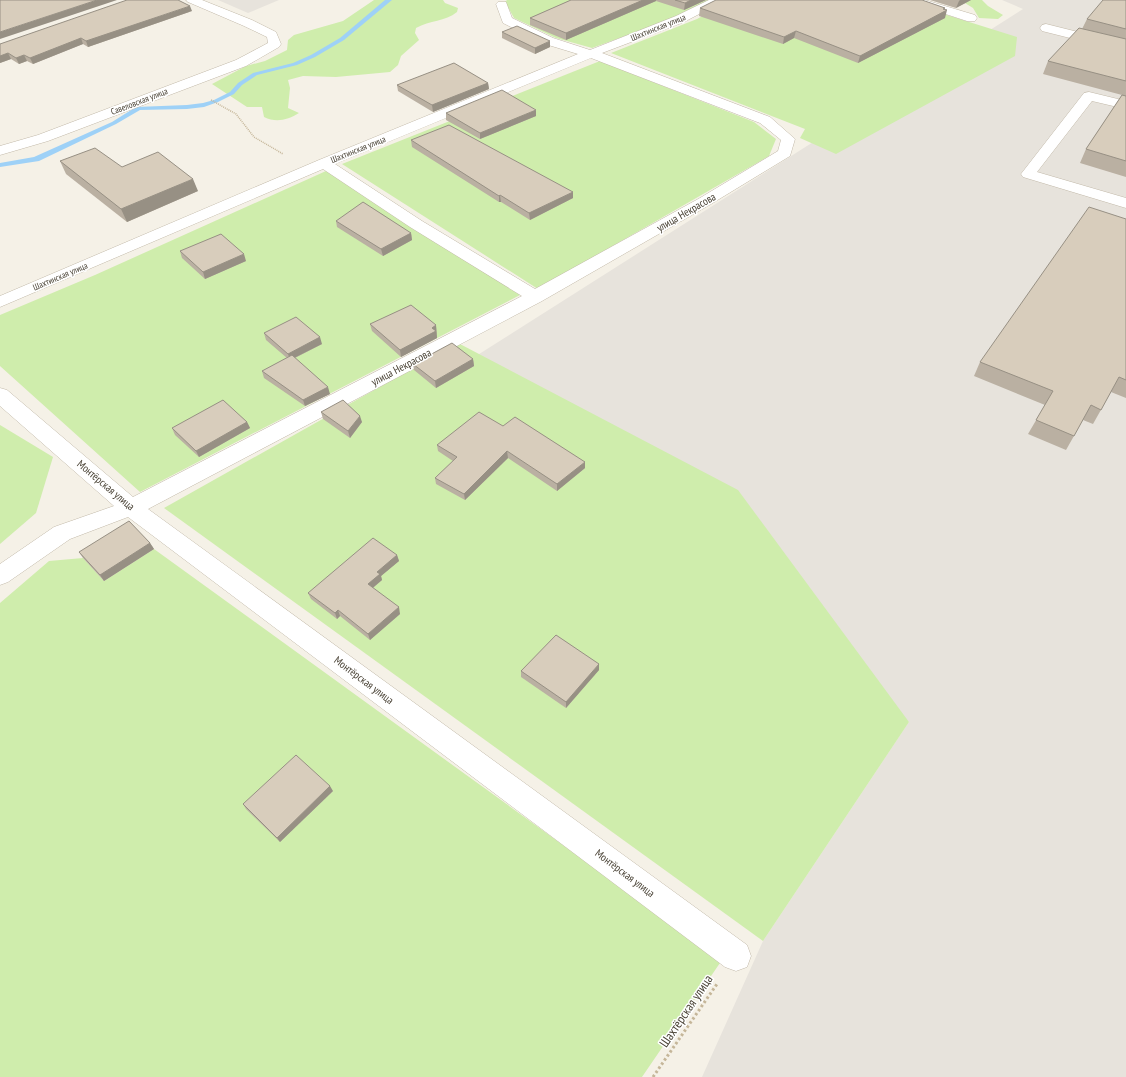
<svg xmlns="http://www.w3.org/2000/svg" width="1126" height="1077" font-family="'PT Sans Narrow',sans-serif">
<rect width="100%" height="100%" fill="#f5f1e7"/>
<g fill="#e7e3dc">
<polygon points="218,0 279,0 248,13"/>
<polygon points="1002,0 1126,0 1126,1077 702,1077 763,941 909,722 476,356 1023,9"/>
</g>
<g fill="#cfedac">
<path d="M 374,0 L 443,0 L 445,3 L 458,8 L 457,12 C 445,22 430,20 416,28 L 415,33 L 419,40 L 401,56 L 398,65 L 390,72 L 336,77 L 303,76 L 288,80 L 290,88 L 288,108 L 299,113 C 288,120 276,123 264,117 L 262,107 L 247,107 L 212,84 L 246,66 L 265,61 L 287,50 L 288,40 L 294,35 L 343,21 Z"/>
<polygon points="507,0 711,0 686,14 592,48 556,38 514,18 505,2"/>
<polygon points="732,0 899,0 1017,37 1015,56 836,154 800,138 805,129 611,53 697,19"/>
<polygon points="960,0 982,0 988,6 1003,15 998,19 979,18 973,8"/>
<polygon points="600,61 754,122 776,139 769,156 538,289 342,164"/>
<polygon points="326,171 522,294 140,492 0,366 0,315 95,275"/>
<polygon points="458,343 738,490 909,722 763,941 164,508"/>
<polygon points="0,425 53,457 36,513 0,544"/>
<polygon points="154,549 722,960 642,1077 0,1077 0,603 49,561 83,558 104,581"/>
</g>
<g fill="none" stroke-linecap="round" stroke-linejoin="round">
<polygon fill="#9ed1f7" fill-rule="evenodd" points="385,0 392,0 344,40 315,57 297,65 257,75 242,85 234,94 218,102 204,107 187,109 140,110 116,124 39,161 0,167 0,163 34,157 112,122 136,107 187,105 203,103 214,100 230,92 238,83 253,73 293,63 311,55 340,38"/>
<g stroke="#c2b9a9" stroke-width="1">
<g id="minor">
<polygon points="186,0 202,0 252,20 276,32 281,44 279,47 246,66 48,141 0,155 0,146 38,135 236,60 268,43 267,37 244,26 188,2"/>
<path d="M 709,0 L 724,0 L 722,2 L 684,22 L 602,53 L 770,117 L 795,139 L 790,156 L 711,204 L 542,301 L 148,509 L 747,945 L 751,956 L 747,967 L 736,971 L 725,967 L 128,517 L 70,539 L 8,582 L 0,585 L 0,564 L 54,527 L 114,506 L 0,406 L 0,388 L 7,390 L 133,497 L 522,296 L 410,227 L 323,169 L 0,307 L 0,296 L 319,160 L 578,54 L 545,44 L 503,23 L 496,4 L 498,2 L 506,2 L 512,18 L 553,38 L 590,50 L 676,16 ZM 591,58 L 760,123 L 781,140 L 778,151 L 700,198 L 535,289 L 422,221 L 335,164 Z"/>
<polygon points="907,0 925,0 975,15 977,18 975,21 967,21 909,2"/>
<polygon points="1046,24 1126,44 1126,52 1042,31 1040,28 1042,25"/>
<polygon points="1089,92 1126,101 1126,109 1092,101 1037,172 1126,198 1126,208 1023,177 1021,174 1084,93"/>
</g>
</g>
<polyline stroke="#c5b699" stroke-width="1.5" stroke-dasharray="1 1" stroke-linecap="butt" points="211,100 236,114 254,137 283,154"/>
<polyline stroke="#c5b699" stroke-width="3" stroke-dasharray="2.5 2.5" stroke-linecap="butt" points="653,1077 717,984"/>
<use href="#minor" fill="#fff" fill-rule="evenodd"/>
</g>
<g fill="#bab0a2">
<polygon points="571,0 706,0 684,10 656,1 566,40 530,25 530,18"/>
<polygon points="930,0 971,0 956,8"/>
<polygon points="1126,0 1126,177 1080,163 1086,149 1122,95 1043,74 1048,61 1082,29 1087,19"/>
<polygon points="700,8 945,10 945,18 858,63 794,38 783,44 699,16"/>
<polygon points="192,11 88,47 83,44 33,64 27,61 19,64 11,59 0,63 0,44"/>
<polygon points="502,32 550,47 535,54 502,38"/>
<polygon points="488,83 489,89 433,112 398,91 397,85"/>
<polygon points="446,113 536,116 480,139 446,120"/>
<polygon points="411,140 573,192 573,198 530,220 501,202 499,202 412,147"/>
<polygon points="60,161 122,167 198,191 127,222 66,174"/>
<polygon points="1126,219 1126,398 1111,392 1093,424 1083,420 1066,450 1028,434 1045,405 974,376 980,362"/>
<polygon points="336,221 411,233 412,240 383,256 337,227"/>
<polygon points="180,251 246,261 205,279 182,258"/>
<polygon points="370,324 436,325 437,338 401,357 372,331"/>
<polygon points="264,333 322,344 295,358 330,394 305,406 264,378 262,371 287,358 266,340"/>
<polygon points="473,359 474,366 436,388 414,370 413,364"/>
<polygon points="321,412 362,422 350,438 323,419"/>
<polygon points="247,422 250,428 199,457 175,435 172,428"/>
<polygon points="503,426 585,468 557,491 508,458 465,500 436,484 435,478 453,461 438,451 437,445"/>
<polygon points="150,543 154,549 104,581 83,558 79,552"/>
<polygon points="397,555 399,561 381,576 382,580 373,588 400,614 370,640 340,616 337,619 311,599 308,593"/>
<polygon points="599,670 566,708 521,677 521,671"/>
<polygon points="333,791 280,842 246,809 243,804"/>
</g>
<g fill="#979084">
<polygon points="97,0 117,0 0,39 0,32"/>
<polygon points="643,0 656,0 656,1 566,40 566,33"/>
<polygon points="691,0 706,0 684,10 685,3"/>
<polygon points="960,0 971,0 956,8 959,1"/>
<polygon points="190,6 192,11 88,47 86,41"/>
<polygon points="945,8 944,12 947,10 945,18 858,63 860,56"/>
<polygon points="796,31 794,38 783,44 784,37"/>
<polygon points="81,38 83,44 33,64 30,58"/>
<polygon points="550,41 550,47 535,54 535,48"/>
<polygon points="8,53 11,59 0,63 0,56"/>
<polygon points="24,55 27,61 19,64 16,58"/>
<polygon points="488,83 489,89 433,112 432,105"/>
<polygon points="536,110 536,116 480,139 480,133"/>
<polygon points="193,179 198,191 127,222 121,209"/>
<polygon points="573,192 573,198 530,220 529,213"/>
<polygon points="500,195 501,202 499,202 499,196"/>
<polygon points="411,233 412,240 383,256 381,249"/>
<polygon points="244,254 246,261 205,279 203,272"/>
<polygon points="436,325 437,338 401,357 400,350"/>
<polygon points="320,337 322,344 290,360 288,354"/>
<polygon points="473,359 474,366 436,388 435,381"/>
<polygon points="328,387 330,394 305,406 303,400"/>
<polygon points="360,416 362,422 350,438 348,431"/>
<polygon points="247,422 250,428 199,457 196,451"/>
<polygon points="507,451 508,458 465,500 464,494"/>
<polygon points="585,462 585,468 557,491 557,484"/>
<polygon points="150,543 154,549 104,581 100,575"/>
<polygon points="397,555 399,561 381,576 382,580 370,590 368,584 377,572"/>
<polygon points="399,607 400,614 370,640 368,634"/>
<polygon points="338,610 340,616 337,619 335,613"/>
<polygon points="599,664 599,670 566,708 566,702"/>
<polygon points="330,786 333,791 280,842 277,838"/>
</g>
<g fill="#d8cdbc" stroke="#979084">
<polygon points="0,0 97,0 0,32"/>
<polygon points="127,0 178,0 190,6 86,41 81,38 30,58 24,55 16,58 8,53 0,56 0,44"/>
<polygon points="571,0 643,0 566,33 530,18"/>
<polygon points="675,0 691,0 685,3"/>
<polygon points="716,0 922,0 945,8 943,9 947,10 860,56 796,31 784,37 700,8"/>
<polygon points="1103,0 1126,0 1126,29 1087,19"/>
<polygon points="517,26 550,41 535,48 502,32"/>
<polygon points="1079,28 1126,39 1126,81 1048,61"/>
<polygon points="454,63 488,83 432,105 397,85"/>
<polygon points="502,90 536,110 480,133 446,113"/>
<polygon points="1122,95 1126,96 1126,161 1086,149"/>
<polygon points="449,125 573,192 529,213 500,195 499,196 411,140"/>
<polygon points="95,148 122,167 158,152 193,179 121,209 60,161"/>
<polygon points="363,202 411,233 381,249 336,221"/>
<polygon points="1089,207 1126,219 1126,380 1119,377 1101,410 1091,405 1074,436 1036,420 1053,391 980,362"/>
<polygon points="221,234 244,254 203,272 180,251"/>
<polygon points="411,305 436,325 432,328 436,331 400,350 370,324"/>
<polygon points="296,317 320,337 288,354 264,333"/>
<polygon points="452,343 473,359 435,381 413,364"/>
<polygon points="292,355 328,387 303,400 262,371"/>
<polygon points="223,400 247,422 196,451 172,428"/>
<polygon points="343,400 360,416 348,431 321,412"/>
<polygon points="479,412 503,426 515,417 585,462 557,484 507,451 464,494 435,478 457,457 437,445"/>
<polygon points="129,521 150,543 100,575 79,552"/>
<polygon points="373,538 397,555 377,572 380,574 368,584 399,607 368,634 338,610 335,613 308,593"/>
<polygon points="556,635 599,664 566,702 521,671"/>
<polygon points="296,755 330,786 277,838 243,804"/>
</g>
<g text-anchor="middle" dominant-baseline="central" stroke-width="3" stroke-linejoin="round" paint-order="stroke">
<g font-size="9" fill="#494235" stroke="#fff">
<text transform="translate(658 27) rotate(-22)">Шахтинская улица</text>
<text transform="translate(139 101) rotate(-21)">Савеловская улица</text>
<text transform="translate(358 149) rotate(-22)">Шахтинская улица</text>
<text transform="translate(60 276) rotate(-23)">Шахтинская улица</text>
</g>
<g font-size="11" fill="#494235" stroke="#fff">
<text transform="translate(686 212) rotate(-30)">улица Некрасова</text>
<text transform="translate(401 367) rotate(-28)">улица Некрасова</text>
<text transform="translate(106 485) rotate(40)">Монтёрская улица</text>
<text transform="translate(364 680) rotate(37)">Монтёрская улица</text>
<text transform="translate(625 873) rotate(37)">Монтёрская улица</text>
</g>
<g font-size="13" fill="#494235" stroke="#fff">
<text transform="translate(686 1011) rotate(-56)">Шахтёрская улица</text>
</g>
</g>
</svg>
